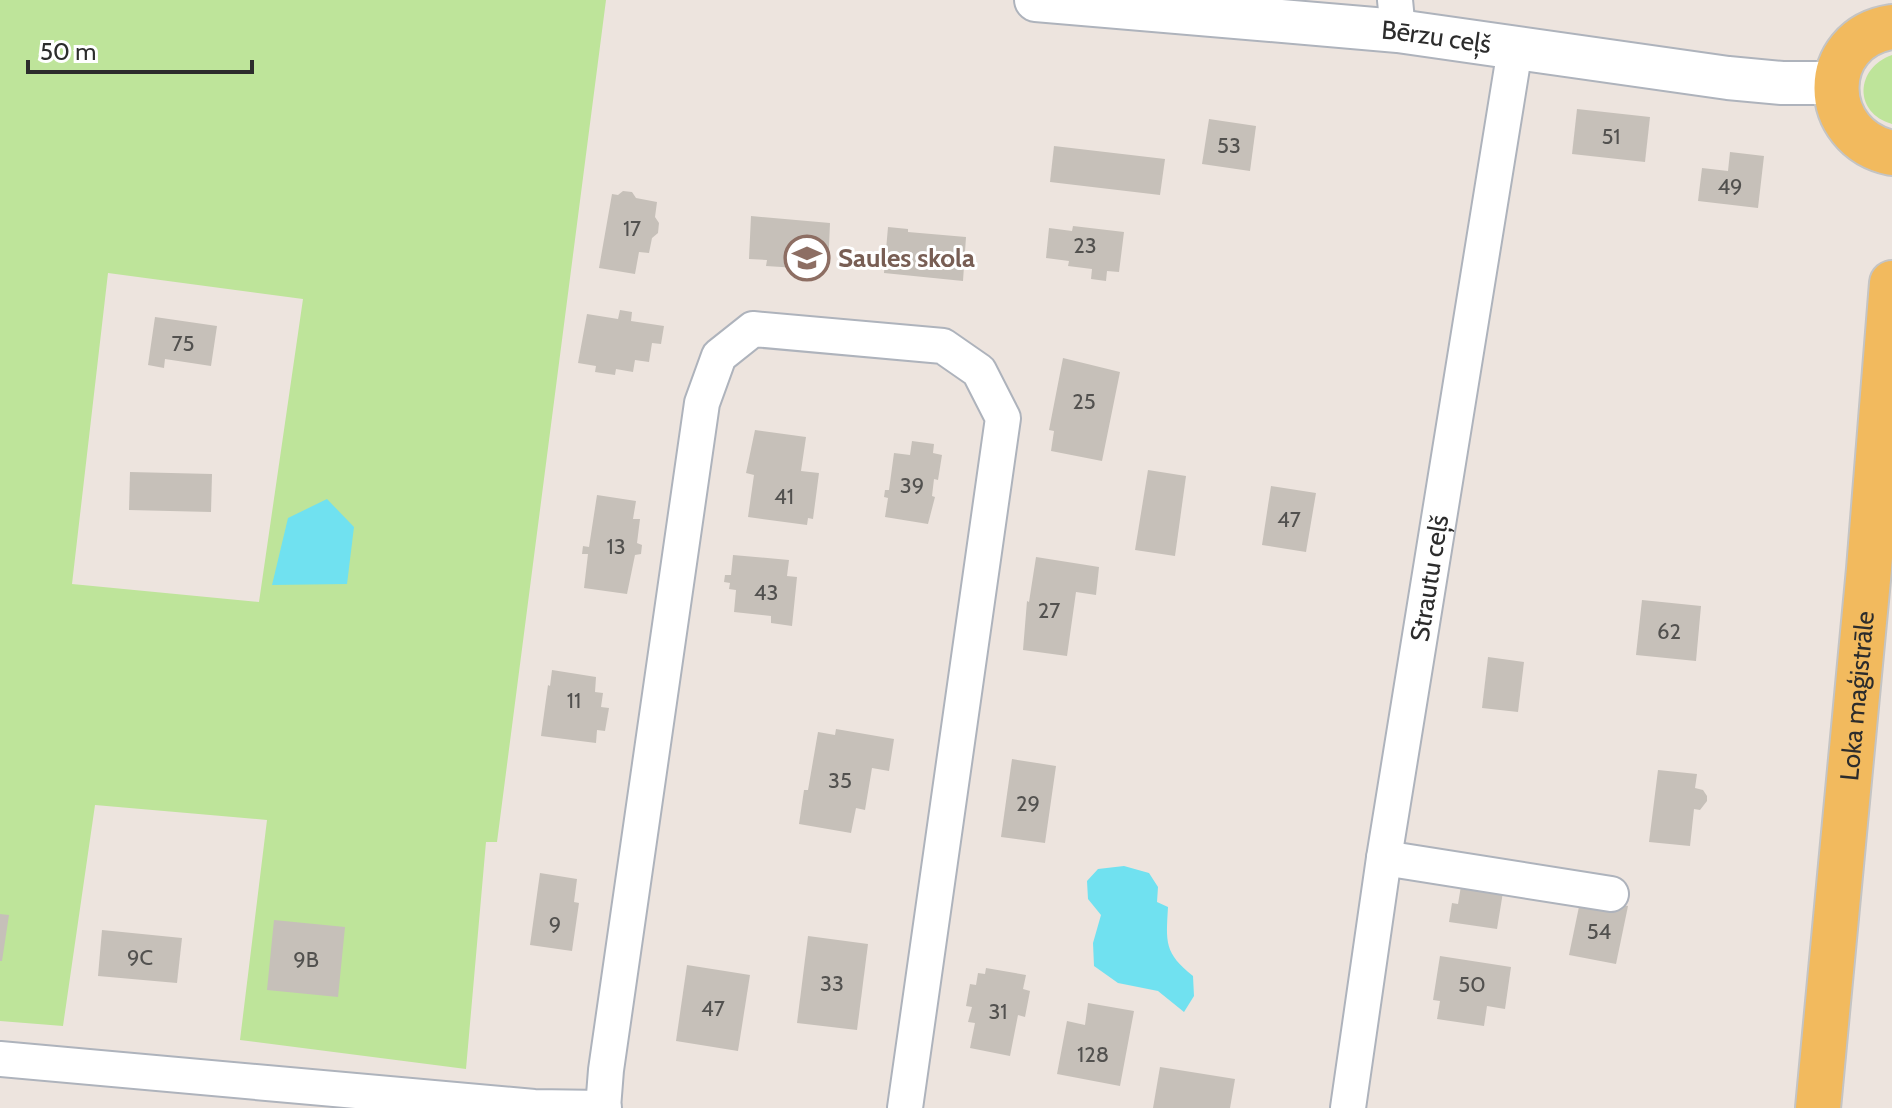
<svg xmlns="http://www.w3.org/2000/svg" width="1892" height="1108" font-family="Cabin,sans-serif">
<rect width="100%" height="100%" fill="#ede4de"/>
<g fill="#bee49a" fill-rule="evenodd">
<path d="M 0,0 L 606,0 L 497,842 L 486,842 L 466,1069 L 240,1040 L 267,820 L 95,805 L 63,1026 L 0,1021 ZM 108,273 L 303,299 L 259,602 L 72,584 Z"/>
<path d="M 1892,55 L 1892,124 C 1853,113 1855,68 1892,55 Z"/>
</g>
<g fill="#70e1f0">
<polygon points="327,499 354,527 347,584 272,585 288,518"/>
<path d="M 1124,866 L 1149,873 L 1158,887 L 1157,902 L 1168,907 C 1166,942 1164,953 1193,976 L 1194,996 L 1184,1012 L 1158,991 L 1118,983 L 1094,966 L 1093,943 L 1101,915 L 1088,899 L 1087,881 L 1098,869 Z"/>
</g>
<g fill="#c6c0b9">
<polygon points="1577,109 1650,117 1645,162 1572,154"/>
<polygon points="1209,119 1256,126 1250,171 1202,164"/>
<polygon points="1054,146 1165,159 1160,195 1050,182"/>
<polygon points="1730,152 1764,156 1758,208 1698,201 1702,168 1728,171"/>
<polygon points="623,191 632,192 636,198 657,202 655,217 659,223 658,233 652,238 649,253 639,252 635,274 599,268 612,194 618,195"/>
<polygon points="751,216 830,223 828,270 766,266 767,260 749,259"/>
<polygon points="1073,226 1124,232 1119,272 1107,271 1106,281 1091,279 1092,269 1068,266 1069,261 1046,258 1049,228 1072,231"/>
<polygon points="888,227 908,229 908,232 966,237 963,281 884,273"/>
<polygon points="620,310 632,312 631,321 664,326 661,344 652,343 649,362 635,360 633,372 616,369 615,375 595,372 596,366 578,363 587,314 618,319"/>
<polygon points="155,317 217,326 211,366 165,359 164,368 148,365"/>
<polygon points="1063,358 1120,372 1102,461 1051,451 1054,431 1049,430"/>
<polygon points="755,430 806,437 801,471 819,473 813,519 808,518 807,525 748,517 754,475 746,473"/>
<polygon points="912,441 934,444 933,453 942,455 938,480 934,479 932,496 935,497 928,524 885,517 888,498 884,497 885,490 889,490 894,453 910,455"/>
<polygon points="1148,470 1186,476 1175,556 1135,550"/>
<polygon points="130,472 212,474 211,512 129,510"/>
<polygon points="1271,486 1316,493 1306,552 1262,545"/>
<polygon points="597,495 636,501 633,519 640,519 637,543 642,545 641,554 635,555 627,594 584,588 588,554 582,554 583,546 589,547"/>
<polygon points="733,555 789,560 787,576 797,577 792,626 771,623 771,616 734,612 736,590 729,589 730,583 724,582 725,575 731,575"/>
<polygon points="1036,557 1099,567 1096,595 1076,592 1067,656 1023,650 1027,601 1029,602"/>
<polygon points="1642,600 1701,606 1696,661 1636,655"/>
<polygon points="1488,657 1524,662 1518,712 1482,708"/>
<polygon points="552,670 596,677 595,692 603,693 601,707 609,708 605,731 597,730 596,743 541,736 548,685 550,686"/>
<polygon points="836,729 894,739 889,771 872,768 865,810 856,808 851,833 799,824 804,790 808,790 818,732 835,735"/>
<polygon points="1012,759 1056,766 1045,843 1001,837"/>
<polygon points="1658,770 1697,774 1695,788 1703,790 1707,796 1707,801 1700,810 1694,809 1690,846 1649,842"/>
<polygon points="540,873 577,879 574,902 579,903 572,951 530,945"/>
<polygon points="1461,886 1503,892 1497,929 1449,922 1452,903 1458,904"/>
<polygon points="1581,897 1628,906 1616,964 1569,955"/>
<polygon points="0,914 9,915 2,961 0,961"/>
<polygon points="274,920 345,927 338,997 267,990"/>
<polygon points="102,930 182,938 177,983 98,976"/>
<polygon points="808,936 868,944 857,1030 797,1023"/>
<polygon points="1440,956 1511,967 1505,1009 1487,1006 1484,1026 1437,1019 1440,1001 1433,1000"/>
<polygon points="687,965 750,975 738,1051 676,1041"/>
<polygon points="986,968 1026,975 1023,989 1030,991 1025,1017 1018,1015 1010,1056 970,1048 975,1023 968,1022 972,1007 966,1006 970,984 976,985 978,973 985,974"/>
<polygon points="1088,1003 1134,1011 1120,1086 1057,1074 1067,1021 1085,1025"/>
<polygon points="1160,1067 1235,1079 1230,1108 1153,1108"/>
</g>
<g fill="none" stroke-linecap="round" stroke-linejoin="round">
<g stroke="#aeb3bc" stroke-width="38">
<g id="minor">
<polyline points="1395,0 1398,31"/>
<polyline points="1384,858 1611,894"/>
<polyline points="0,1059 534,1107 604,1108"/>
<polyline points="603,1108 606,1070 702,403 719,356 753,329 943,346 979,371 1003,418 905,1108"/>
<path id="s1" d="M 1348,1108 L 1384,858 L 1515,49"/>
</g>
</g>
<g stroke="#aeb3bc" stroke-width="46">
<g id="tertiary">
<path id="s2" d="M 1036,0 L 1398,31 L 1728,78 L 1782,83 L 1836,83"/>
</g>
</g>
<g stroke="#c4c4c4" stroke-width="48">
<g id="primary">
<path d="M 1892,27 C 1817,38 1819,138 1892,153"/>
<path id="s3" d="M 1818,1108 L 1869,569 L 1892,283"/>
</g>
</g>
<use href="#minor" stroke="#fff" stroke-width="34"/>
<use href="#tertiary" stroke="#fff" stroke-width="42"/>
<use href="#primary" stroke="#f2ba5e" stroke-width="44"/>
</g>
<defs>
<g id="school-ring" transform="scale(2.3)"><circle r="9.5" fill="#fff" stroke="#8d6e63" stroke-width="1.5"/><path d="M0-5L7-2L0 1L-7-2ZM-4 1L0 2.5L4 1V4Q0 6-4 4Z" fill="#8d6e63"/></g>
</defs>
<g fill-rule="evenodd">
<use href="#school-ring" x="807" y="258"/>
</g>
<g text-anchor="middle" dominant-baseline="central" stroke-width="6" stroke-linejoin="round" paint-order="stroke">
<g font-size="22" fill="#52514f">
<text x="1611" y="136">51</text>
<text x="1229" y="145">53</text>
<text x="1730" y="186">49</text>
<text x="632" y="228">17</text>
<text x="1085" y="245">23</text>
<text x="183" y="343">75</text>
<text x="1084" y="401">25</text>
<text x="912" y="485">39</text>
<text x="784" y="496">41</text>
<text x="1289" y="519">47</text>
<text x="616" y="546">13</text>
<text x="766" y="592">43</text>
<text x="1049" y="610">27</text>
<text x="1669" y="631">62</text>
<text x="574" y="700">11</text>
<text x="840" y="780">35</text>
<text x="1028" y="803">29</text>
<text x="555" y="924">9</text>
<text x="1599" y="931">54</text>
<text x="140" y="957">9C</text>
<text x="306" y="959">9B</text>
<text x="832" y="983">33</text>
<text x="1472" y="984">50</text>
<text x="713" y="1008">47</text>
<text x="998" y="1011">31</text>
<text x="1093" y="1054">128</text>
</g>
<g font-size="26" fill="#2c2c2c" stroke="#fff">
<text stroke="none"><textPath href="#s2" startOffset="402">Bērzu ceļš</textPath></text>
<text stroke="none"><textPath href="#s1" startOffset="536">Strautu ceļš</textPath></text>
<text stroke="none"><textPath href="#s3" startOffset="414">Loka maģistrāle</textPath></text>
</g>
<g font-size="26" font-weight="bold" fill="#785e54" stroke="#fff" text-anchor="start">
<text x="838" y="258">Saules skola</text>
</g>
</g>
<path d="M28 60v12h224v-12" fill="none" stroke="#2c2c2c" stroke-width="4"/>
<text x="40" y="60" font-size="24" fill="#2c2c2c" stroke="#ffffff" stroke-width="6" paint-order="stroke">50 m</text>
</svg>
